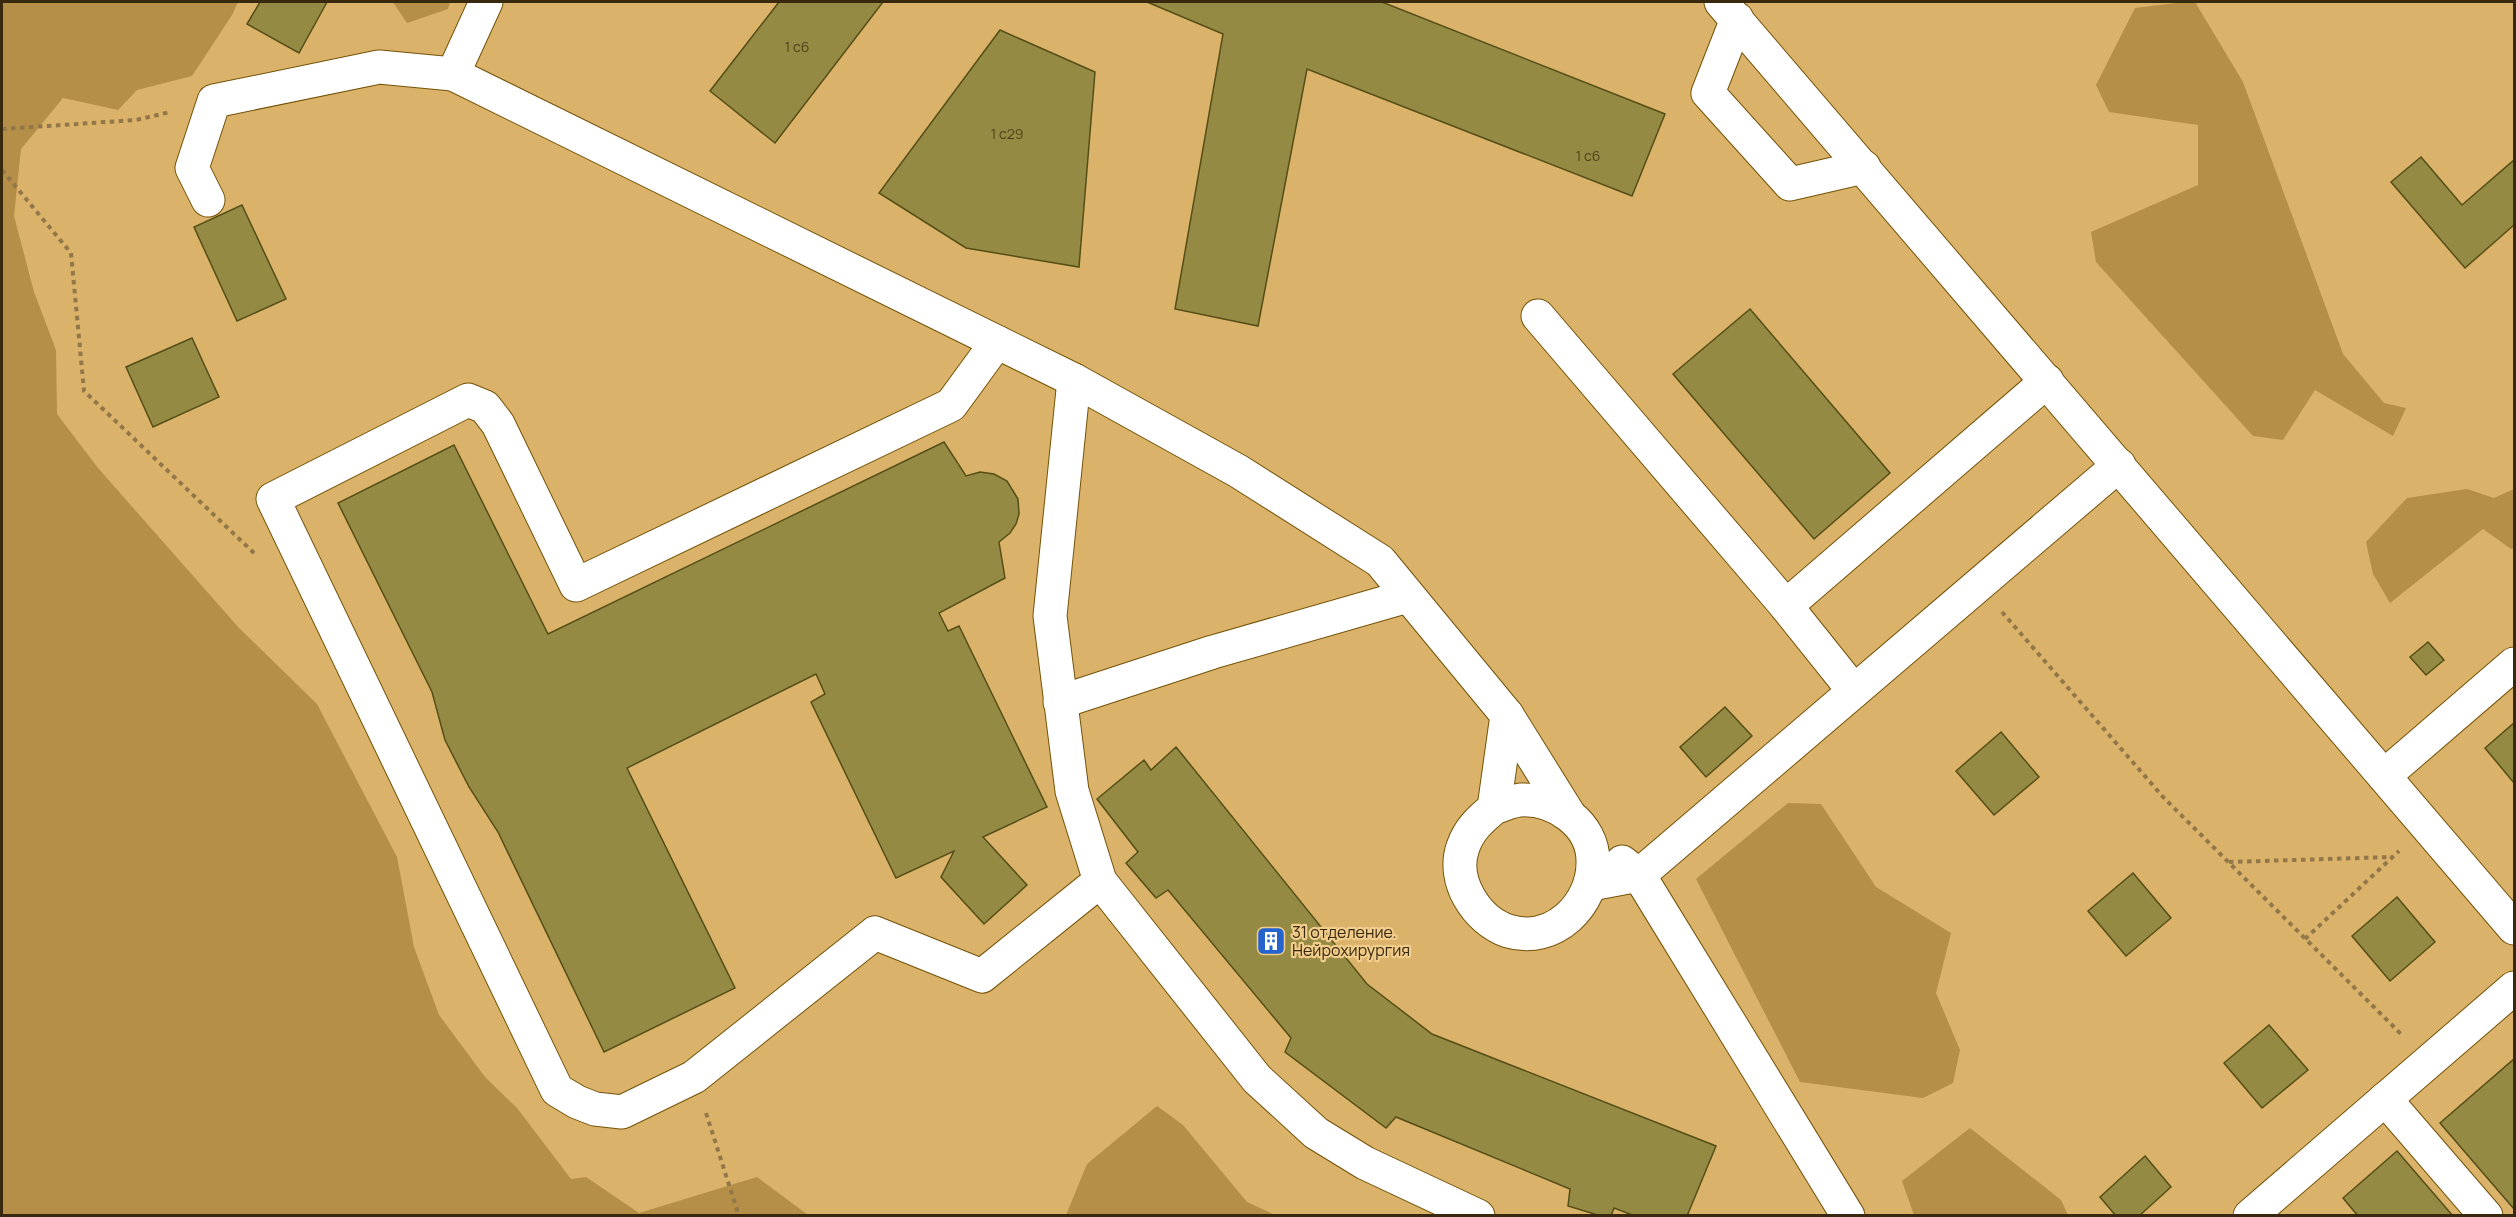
<svg xmlns="http://www.w3.org/2000/svg" width="2516" height="1217" font-family="Manrope,sans-serif">
<rect width="100%" height="100%" fill="#e4bf7f"/>
<rect fill="#dab269" x="2" y="2" width="2512" height="1213"/>
<g fill="#b58e47">
<polygon points="2,2 238,2 232,15 192,76 137,90 118,110 63,98 21,149 14,216 34,292 56,350 57,414 98,468 239,628 317,704 397,857 414,947 439,1015 485,1077 517,1108 571,1179 586,1177 639,1213 757,1177 808,1215 2,1215"/>
<polygon points="393,2 450,2 448,9 407,23"/>
<polygon points="2184,2 2195,2 2243,82 2343,354 2384,403 2406,408 2393,436 2315,390 2283,440 2253,436 2096,262 2091,232 2198,185 2198,125 2109,112 2096,85 2135,8"/>
<polygon points="2467,489 2494,498 2514,489 2514,548 2511,549 2483,529 2390,603 2373,574 2366,542 2407,498"/>
<polygon points="1788,803 1821,804 1876,887 1951,933 1936,993 1960,1050 1953,1083 1923,1098 1800,1082 1696,879"/>
<polygon points="1157,1106 1183,1125 1247,1202 1275,1215 1066,1215 1087,1164"/>
<polygon points="1970,1128 2061,1200 2068,1215 1914,1215 1902,1181"/>
</g>
<g fill="#948a43" stroke="#564e17" stroke-width="1.5">
<polygon points="260,2 327,2 299,53 247,24"/>
<polygon points="779,2 883,2 775,143 710,91"/>
<polygon points="1147,2 1382,2 1665,114 1632,196 1307,69 1258,326 1175,309 1223,34"/>
<polygon points="1000,30 1095,72 1079,267 966,248 879,193"/>
<polygon points="2421,157 2462,205 2514,160 2514,225 2465,268 2391,182"/>
<polygon points="242,205 286,299 237,321 194,227"/>
<polygon points="1750,309 1890,473 1814,539 1673,374"/>
<polygon points="192,338 219,397 153,427 126,367"/>
<polygon points="944,442 966,476 980,472 994,474 1007,481 1018,499 1019,514 1016,524 1010,533 999,542 1005,578 939,613 948,631 959,626 1047,807 983,837 1027,885 984,924 941,877 954,851 896,878 811,702 825,694 816,674 627,768 735,988 604,1052 498,832 469,787 445,740 432,692 338,503 454,445 548,634"/>
<polygon points="2428,642 2444,660 2426,675 2410,657"/>
<polygon points="1725,707 1752,736 1706,777 1680,747"/>
<polygon points="2514,723 2514,783 2485,748"/>
<polygon points="2001,732 2039,777 1994,815 1956,771"/>
<polygon points="1176,747 1367,984 1432,1034 1716,1146 1687,1216 1635,1216 1614,1208 1611,1216 1601,1216 1568,1206 1570,1189 1396,1117 1386,1128 1285,1052 1291,1038 1168,890 1156,898 1126,863 1138,852 1097,799 1144,760 1151,770"/>
<polygon points="2133,873 2171,918 2126,956 2088,911"/>
<polygon points="2397,897 2435,942 2390,981 2352,936"/>
<polygon points="2269,1025 2308,1070 2262,1108 2224,1063"/>
<polygon points="2514,1059 2514,1209 2440,1123"/>
<polygon points="2397,1151 2453,1216 2358,1216 2343,1198"/>
<polygon points="2145,1156 2171,1187 2139,1216 2116,1216 2100,1197"/>
</g>
<g fill="none" stroke-linecap="round" stroke-linejoin="round">
<g stroke="#745309" stroke-width="35">
<g id="minor">
<path d="M 486,2 L 453,74 L 1074,380 L 1238,471 L 1380,561 L 1507,715 L 1494,808 C 1481,819 1469,829 1463,847 C 1451,880 1476,920 1508,931 C 1554,945 1594,904 1593,861 C 1593,824 1555,798 1520,800 C 1512,801 1502,805 1494,808"/>
<polyline points="1721,2 2514,928"/>
<polyline points="1737,19 1708,93 1790,184 1864,167"/>
<polyline points="208,200 192,168 214,101 379,67 453,74"/>
<polyline points="1538,316 1786,606 1854,691"/>
<polyline points="997,342 951,405 576,585 498,424 485,407 468,400 273,499 557,1090 577,1102 595,1109 622,1112 694,1077 875,933 982,976 1100,881"/>
<polyline points="1074,380 1050,616 1072,791 1100,881 1257,1079 1316,1133 1365,1163 1478,1216"/>
<polyline points="1786,606 2047,381"/>
<polyline points="1060,702 1213,652 1408,596"/>
<polyline points="1507,715 1568,813"/>
<polyline points="2384,776 2514,664"/>
<polyline points="1622,862 1639,875 1848,1216"/>
<polyline points="1591,884 1639,875 2119,465"/>
<polyline points="2385,1099 2486,1216"/>
<polyline points="2250,1216 2514,988"/>
</g>
</g>
<g stroke="#927749" stroke-width="4" stroke-dasharray="4.5 4.5" stroke-linecap="butt">
<polyline points="2,129 136,120 170,112"/>
<polyline points="2,170 71,253 84,391 256,555"/>
<polyline points="2002,612 2164,798 2403,1036"/>
<polyline points="2229,862 2392,857"/>
<polyline points="2305,939 2399,851"/>
<polyline points="706,1113 739,1216"/>
</g>
<use href="#minor" stroke="#fff" stroke-width="33"/>
</g>
<defs>
<g id="building-square" transform="scale(1.5)"><rect x="-9" y="-9" width="18" height="18" rx="4" fill="#2462ce" stroke="#f1cc8b"/><path d="M-4-6H4V6H1V3H-1V6H-4ZM-2.5-4.3h1.7v1.8h-1.7ZM.8-4.3h1.7v1.8H.8ZM-2.5-1h1.7V.8h-1.7ZM.8-1h1.7V.8H.8Z" fill="#fff"/></g>
</defs>
<g fill-rule="evenodd">
<use href="#building-square" x="1271" y="941"/>
</g>
<g text-anchor="middle" dominant-baseline="central" stroke-width="4.5" stroke-linejoin="round" paint-order="stroke">
<g font-size="14" fill="#4f411b">
<text x="797" y="46">1 с6</text>
<text x="1007" y="133">1 с29</text>
<text x="1588" y="155">1 с6</text>
</g>
<g font-size="16" fill="#38290e" stroke="#f1cc8b" text-anchor="start">
<text x="1292" y="932">31 отделение.<tspan x="1292" dy="18">Нейрохирургия</tspan></text>
</g>
</g>
<rect width="2516" height="1217" fill="none" stroke="#38290e" stroke-width="6"/>
</svg>
